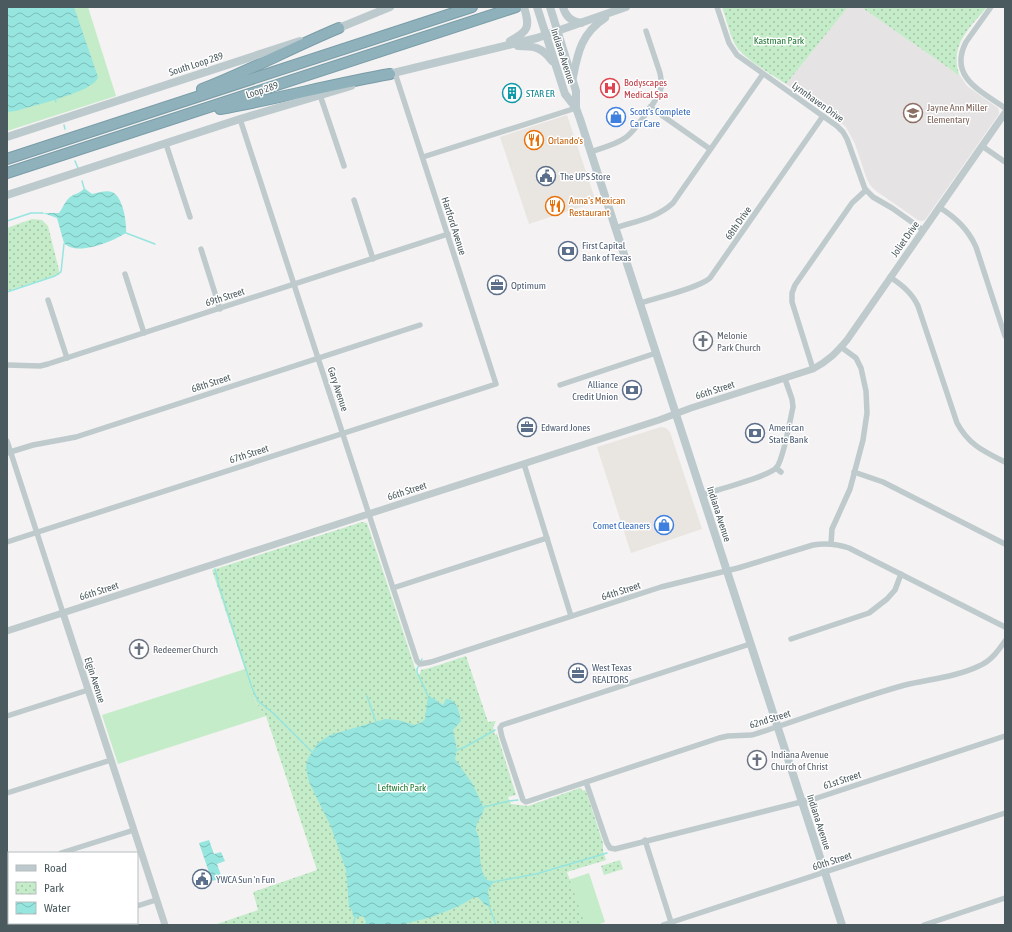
<svg xmlns="http://www.w3.org/2000/svg" width="1012" height="932" font-family="'Asap Condensed',sans-serif">
<defs>
<pattern id="park-dots" width="8" height="8" patternUnits="userSpaceOnUse"><rect width="8" height="8" fill="#c5ecc9"/><path d="M2 2h.1M6 6h.1" fill="none" stroke="#a2c2a6" stroke-width="1.8" stroke-linecap="round"/></pattern>
<pattern id="water-waves" width="16" height="10" patternUnits="userSpaceOnUse"><rect width="16" height="10" fill="#96e5df"/><path d="M0 5q4-4 8 0t8 0" fill="none" stroke="#7cbdb8"/></pattern>
</defs>
<rect width="100%" height="100%" fill="#f4f2f2"/>
<g fill="#e9e5e0">
<polygon points="567,115 596,202 529,224 500,137"/>
<polygon points="661,427 666,428 670,432 702,529 631,553 597,447"/>
</g>
<polygon fill="#e5e3e4" points="848,7 861,7 953,71 955,75 959,74 967,86 998,108 999,111 999,114 925,220 922,221 918,220 876,191 870,185 866,177 855,144 846,127 836,119 786,84"/>
<g fill="#c5ecc9">
<polygon points="7,7 88,7 116,96 7,131"/>
<polygon points="245,669 256,703 266,716 118,764 102,715"/>
<polygon points="589,873 605,922 597,925 566,925 553,885"/>
</g>
<g fill="url(#park-dots)">
<path d="M 722,7 L 848,7 L 786,84 C 773,75 744,59 736,46 C 729,34 727,20 722,7 Z"/>
<path d="M 861,7 L 987,7 C 969,29 950,44 959,74 L 956,75 L 953,71 Z"/>
<polygon points="32,219 42,220 48,226 60,274 7,291 7,228"/>
<polygon points="362,522 367,523 368,526 417,674 420,674 421,670 433,667 466,656 488,722 496,721 493,727 495,735 497,734 516,795 508,797 511,804 528,806 580,788 581,788 582,791 585,790 586,791 603,843 603,851 606,860 567,872 585,925 214,925 258,910 253,892 317,870 266,716 256,703 212,570"/>
<polygon points="620,860 623,869 604,875 601,866"/>
</g>
<g fill="url(#water-waves)">
<path d="M 7,7 L 74,7 L 98,77 C 95,92 31,106 16,111 L 7,112 Z"/>
<path d="M 84,188 L 92,194 C 98,193 106,190 112,192 C 123,196 127,223 126,233 C 113,241 77,257 64,243 L 57,218 L 43,213 L 59,213 C 63,208 65,201 70,197 C 76,193 81,193 84,188 Z"/>
<path d="M 428,696 L 433,698 L 443,705 L 446,699 C 457,699 459,711 461,721 L 453,730 L 457,750 L 455,759 L 472,783 L 484,808 C 483,816 476,821 476,829 C 476,832 478,834 479,837 C 481,851 478,869 487,880 L 493,881 L 493,883 L 488,890 L 490,905 L 489,906 L 485,905 L 478,897 L 473,898 L 459,906 L 432,917 L 408,923 L 401,925 L 365,925 L 366,922 L 364,917 L 361,916 L 355,918 L 353,916 L 352,910 L 349,907 L 346,870 L 331,827 L 309,782 L 306,767 L 308,758 L 318,743 L 330,735 L 385,719 L 398,720 L 415,725 L 422,722 L 425,719 Z"/>
<polygon points="209,840 214,854 221,852 225,861 217,864 222,878 212,881 199,843"/>
</g>
<g fill="none" stroke-linecap="round" stroke-linejoin="round">
<g stroke="#96e5df" stroke-width="1.5">
<polyline points="55,99 56,102"/>
<polyline points="64,125 65,129"/>
<polyline points="75,161 78,168"/>
<polyline points="82,181 84,188"/>
<polyline points="7,221 31,213 43,213"/>
<polyline points="126,233 155,244"/>
<polyline points="7,292 55,276 61,272 64,244"/>
<polyline points="215,569 219,586 252,688 258,701 273,713 312,752"/>
<polyline points="422,659 417,669 417,672 428,696"/>
<polyline points="367,696 376,722"/>
<polyline points="457,750 465,747 495,730"/>
<polyline points="484,807 509,801 518,800"/>
<polyline points="493,882 536,874 607,853"/>
<polyline points="489,906 496,925"/>
<polyline points="353,925 355,918"/>
</g>
<g stroke="#799ca7" stroke-width="12">
<g id="motorway">
<path d="M 202,89 C 249,71 293,47 339,28"/>
<path d="M 220,109 C 277,99 333,84 390,74"/>
<polyline points="7,159 472,7"/>
<polyline points="7,173 516,7"/>
</g>
</g>
<g stroke="#bfcacd" stroke-width="5.5">
<polyline points="717,7 729,43 737,55 837,126 843,132 847,139 865,189 873,197 892,208 923,230"/>
<path d="M 991,7 L 966,42 C 948,77 981,91 1005,108"/>
<polyline points="320,95 344,166"/>
<polyline points="650,107 710,149"/>
<path d="M 240,119 L 393,588 L 417,661 L 420,664 L 431,662 L 661,587 L 738,568 L 813,545 C 825,543 837,544 849,548 L 1005,627"/>
<polyline points="166,144 190,217"/>
<polyline points="982,146 1005,162"/>
<path d="M 590,152 C 602,148 615,145 625,138 C 633,133 659,98 661,88 C 662,83 661,78 660,73 L 646,31"/>
<polyline points="423,157 576,108"/>
<polyline points="354,200 373,259"/>
<path d="M 939,207 C 956,218 968,229 976,247 L 1005,336"/>
<path d="M 615,228 C 636,221 657,218 673,203 L 763,74"/>
<polyline points="201,249 220,309"/>
<polyline points="125,274 144,333"/>
<path d="M 890,277 C 902,285 912,293 918,306 L 957,423 C 969,445 983,451 1005,462"/>
<polyline points="48,300 67,358"/>
<path d="M 640,303 C 656,298 699,288 710,278 L 823,116"/>
<polyline points="7,365 40,366 48,364 448,234"/>
<polyline points="813,369 792,302 792,293 795,285 852,203 866,190"/>
<polyline points="560,385 656,353"/>
<polyline points="7,441 63,613"/>
<polyline points="7,453 33,445 76,437 420,325"/>
<polyline points="524,464 571,616"/>
<polyline points="776,468 781,472"/>
<polyline points="854,472 883,482 1005,544"/>
<path d="M 702,495 C 716,490 771,476 777,467 C 784,457 790,420 793,407 L 792,399 L 785,379"/>
<polyline points="7,542 496,384 395,73"/>
<polyline points="831,544 832,529 850,489 863,440 867,413 866,391 861,368 856,358 841,347"/>
<polyline points="393,588 547,538"/>
<polyline points="791,639 869,613 887,599 895,590 901,574"/>
<path d="M 750,644 L 502,725 L 500,728 L 502,737 L 523,800 L 526,802 L 532,800 L 719,738 L 728,736 L 752,735 C 803,719 854,699 905,685 C 930,679 956,677 979,666 C 991,661 998,651 1005,641"/>
<polyline points="7,716 88,690"/>
<polyline points="586,782 607,843 610,848 615,849 817,798 1005,736"/>
<polyline points="7,793 111,760"/>
<polyline points="645,840 671,922"/>
<polyline points="61,853 134,830"/>
<polyline points="7,870 9,870"/>
<polyline points="137,906 156,900"/>
<polyline points="78,925 84,923"/>
<polyline points="663,925 1005,813"/>
<polyline points="924,925 1005,898"/>
</g>
<g stroke="#bfcacd" stroke-width="7">
<polyline points="63,613 165,925"/>
<path d="M 7,631 L 659,420 L 691,408 L 813,369 C 828,361 836,353 847,340 L 1005,113"/>
</g>
<g stroke="#bccace" stroke-width="8">
<polyline points="537,7 565,94 576,108"/>
<polyline points="550,7 576,91 576,108 580,119 842,925"/>
<path d="M 563,7 C 566,17 571,21 581,23"/>
<polyline points="334,30 390,7"/>
<path d="M 510,41 C 529,31 530,27 524,7"/>
<path d="M 518,46 C 534,46 542,47 552,61"/>
<polyline points="385,75 537,38 626,7"/>
<path d="M 573,77 C 578,51 582,33 605,18"/>
<polyline points="7,137 300,41"/>
<polyline points="7,195 240,119 351,86"/>
</g>
<use href="#motorway" stroke="#8eb1bb" stroke-width="10"/>
</g>
<defs>
<g id="hospital-ring" transform="scale(1)"><circle r="9.5" fill="#fff" stroke="#e0444e" stroke-width="1.5"/><path d="M-5-5h3v3.5h4V-5h3V5h-3V1.5h-4V5h-3Z" fill="#e0444e"/></g>
<g id="building-ring" transform="scale(1)"><circle r="9.5" fill="#fff" stroke="#0f9aa8" stroke-width="1.5"/><path d="M-4-6H4V6H1V3H-1V6H-4ZM-2.5-4.3h1.7v1.8h-1.7ZM.8-4.3h1.7v1.8H.8ZM-2.5-1h1.7V.8h-1.7ZM.8-1h1.7V.8H.8Z" fill="#0f9aa8"/></g>
<g id="school-ring" transform="scale(1)"><circle r="9.5" fill="#fff" stroke="#8d6e63" stroke-width="1.5"/><path d="M0-5L7-2L0 1L-7-2ZM-4 1L0 2.5L4 1V4Q0 6-4 4Z" fill="#8d6e63"/></g>
<g id="shop-ring" transform="scale(1)"><circle r="9.5" fill="#fff" stroke="#3f7fe0" stroke-width="1.5"/><path d="M-5-2.5h2.3a2.7 3.5 0 0 1 5.4 0H5L5.5 6h-11ZM-1.5-2.5h3a1.5 2.3 0 0 0-3 0Z" fill="#3f7fe0"/></g>
<g id="restaurant-ring" transform="scale(1)"><circle r="9.5" fill="#fff" stroke="#e8710a" stroke-width="1.5"/><path d="M-5-6h1v4h1v-4h1v4h1v-4h1v5L-1.5 .5V6h-2V.5L-5-1ZM5-6V6H3V1.5H1.5Q1.5-4 5-6Z" fill="#e8710a"/></g>
<g id="civic-ring" transform="scale(1)"><circle r="9.5" fill="#fff" stroke="#5c6f8a" stroke-width="1.5"/><path d="M-.6-6.5H3V-4.5H.6V-3L4-1V1h2V6H-6V1h2V-1L-.6-3ZM-1.2 2.5V6h2.4V2.5Z" fill="#5c6f8a"/></g>
<g id="bank-ring" transform="scale(1)"><circle r="9.5" fill="#fff" stroke="#5c6f8a" stroke-width="1.5"/><path d="M-6-4H6V4H-6ZM0-2.3a2.3 2.3 0 1 0 0 4.6a2.3 2.3 0 1 0 0-4.6Z" fill="#5c6f8a"/></g>
<g id="office-ring" transform="scale(1)"><circle r="9.5" fill="#fff" stroke="#5c6f8a" stroke-width="1.5"/><path d="M-6-3h4V-5.5h4V-3h4V5H-6ZM-1-4.5V-3h2v-1.5ZM-6 0V1H6V0Z" fill="#5c6f8a"/></g>
<g id="church-ring" transform="scale(1)"><circle r="9.5" fill="#fff" stroke="#6b7280" stroke-width="1.5"/><path d="M-1.2-6h2.4v3.5h3.3v2.4h-3.3V6h-2.4V-.1h-3.3v-2.4h3.3Z" fill="#6b7280"/></g>
</defs>
<g fill-rule="evenodd">
<use href="#hospital-ring" x="610" y="88"/>
<use href="#building-ring" x="512" y="93"/>
<use href="#school-ring" x="913" y="113"/>
<use href="#shop-ring" x="616" y="117"/>
<use href="#restaurant-ring" x="534" y="140"/>
<use href="#civic-ring" x="546" y="176"/>
<use href="#restaurant-ring" x="555" y="206"/>
<use href="#bank-ring" x="568" y="251"/>
<use href="#office-ring" x="497" y="285"/>
<use href="#church-ring" x="703" y="341"/>
<use href="#bank-ring" x="632" y="390"/>
<use href="#office-ring" x="527" y="427"/>
<use href="#bank-ring" x="755" y="433"/>
<use href="#shop-ring" x="664" y="525"/>
<use href="#church-ring" x="139" y="649"/>
<use href="#office-ring" x="578" y="673"/>
<use href="#church-ring" x="757" y="760"/>
<use href="#civic-ring" x="202" y="879"/>
</g>
<g text-anchor="middle" dominant-baseline="central" stroke-width="3" stroke-linejoin="round" paint-order="stroke">
<g font-size="10" fill="#207a34" stroke="#fff">
<text x="779" y="40">Kastman Park</text>
<text x="402" y="787">Leftwich Park</text>
</g>
<g font-size="10" fill="#4b5a5e" stroke="#fff">
<text transform="translate(563 56) rotate(72)">Indiana Avenue</text>
<text transform="translate(196 64) rotate(-18)">South Loop 289</text>
<text transform="translate(262 90) rotate(-18)">Loop 289</text>
<text transform="translate(818 102) rotate(36)">Lynnhaven Drive</text>
<text transform="translate(738 223) rotate(-55)">68th Drive</text>
<text transform="translate(454 226) rotate(72)">Hartford Avenue</text>
<text transform="translate(905 239) rotate(-55)">Joliet Drive</text>
<text transform="translate(225 297) rotate(-18)">69th Street</text>
<text transform="translate(211 383) rotate(-18)">68th Street</text>
<text transform="translate(338 389) rotate(72)">Gary Avenue</text>
<text transform="translate(715 390) rotate(-18)">66th Street</text>
<text transform="translate(249 454) rotate(-18)">67th Street</text>
<text transform="translate(407 491) rotate(-18)">66th Street</text>
<text transform="translate(719 514) rotate(72)">Indiana Avenue</text>
<text transform="translate(99 591) rotate(-18)">66th Street</text>
<text transform="translate(621 591) rotate(-18)">64th Street</text>
<text transform="translate(95 680) rotate(72)">Elgin Avenue</text>
<text transform="translate(770 719) rotate(-17)">62nd Street</text>
<text transform="translate(842 780) rotate(-18)">61st Street</text>
<text transform="translate(819 822) rotate(72)">Indiana Avenue</text>
<text transform="translate(832 861) rotate(-18)">60th Street</text>
</g>
<g font-size="10" fill="#be3a42" stroke="#fff" text-anchor="start">
<text x="624" y="82">Bodyscapes<tspan x="624" dy="12">Medical Spa</tspan></text>
</g>
<g font-size="10" fill="#0d838f" stroke="#fff" text-anchor="start">
<text x="526" y="93">STAR ER</text>
</g>
<g font-size="10" fill="#785e54" stroke="#fff" text-anchor="start">
<text x="927" y="107">Jayne Ann Miller<tspan x="927" dy="12">Elementary</tspan></text>
</g>
<g font-size="10" fill="#366cbe" stroke="#fff" text-anchor="start">
<text x="630" y="111">Scott's Complete<tspan x="630" dy="12">Car Care</tspan></text>
<text x="650" y="525" text-anchor="end">Comet Cleaners</text>
</g>
<g font-size="10" fill="#c56008" stroke="#fff" text-anchor="start">
<text x="548" y="140">Orlando's</text>
<text x="569" y="200">Anna's Mexican<tspan x="569" dy="12">Restaurant</tspan></text>
</g>
<g font-size="10" fill="#4e5e75" stroke="#fff" text-anchor="start">
<text x="560" y="176">The UPS Store</text>
<text x="582" y="245">First Capital<tspan x="582" dy="12">Bank of Texas</tspan></text>
<text x="511" y="285">Optimum</text>
<text x="618" y="384" text-anchor="end">Alliance<tspan x="618" dy="12">Credit Union</tspan></text>
<text x="541" y="427">Edward Jones</text>
<text x="769" y="427">American<tspan x="769" dy="12">State Bank</tspan></text>
<text x="592" y="667">West Texas<tspan x="592" dy="12">REALTORS</tspan></text>
<text x="216" y="879">YWCA Sun 'n Fun</text>
</g>
<g font-size="10" fill="#5b616d" stroke="#fff" text-anchor="start">
<text x="717" y="335">Melonie<tspan x="717" dy="12">Park Church</tspan></text>
<text x="153" y="649">Redeemer Church</text>
<text x="771" y="754">Indiana Avenue<tspan x="771" dy="12">Church of Christ</tspan></text>
</g>
</g>
<rect width="1012" height="932" fill="none" stroke="#4b5a5e" stroke-width="16"/>
<rect x="8" y="852" width="130" height="72" fill="#ffffff" stroke="#b7bdbf"/>
<rect x="16" y="865" width="20" height="6" fill="#bccace" stroke="#b7bdbf"/>
<text x="44" y="872" font-size="12" fill="#4b5a5e">Road</text>
<rect x="16" y="882" width="20" height="12" fill="url(#park-dots)" stroke="#b7bdbf"/>
<text x="44" y="892" font-size="12" fill="#4b5a5e">Park</text>
<rect x="16" y="902" width="20" height="12" fill="url(#water-waves)" stroke="#b7bdbf"/>
<text x="44" y="912" font-size="12" fill="#4b5a5e">Water</text>
</svg>
